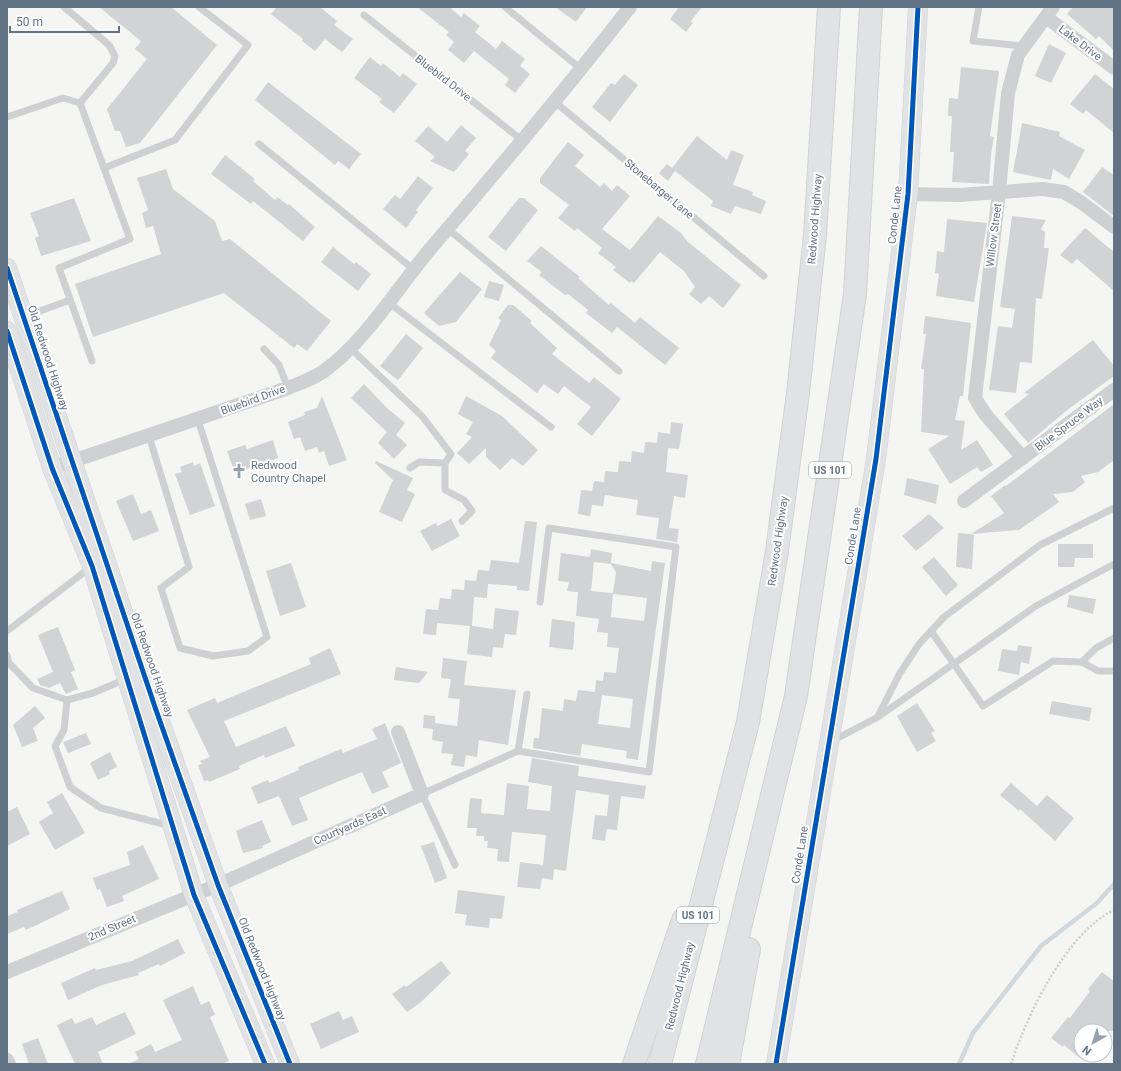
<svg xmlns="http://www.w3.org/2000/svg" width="1121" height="1071" font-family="Roboto,sans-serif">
<rect width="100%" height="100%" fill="#f5f6f4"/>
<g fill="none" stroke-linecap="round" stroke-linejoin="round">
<polyline stroke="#d1d8dc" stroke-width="4.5" points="959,1064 973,1033 1041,946 1097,903 1114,884"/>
</g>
<g fill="#d1d3d4" fill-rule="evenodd">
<polygon points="99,7 171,7 217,45 140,143 126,147 120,131 115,131 107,109 147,59 135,49 141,41"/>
<polygon points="277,7 320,7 337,21 334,25 353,39 342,52 325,39 315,51 302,41 303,39 271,14"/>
<polygon points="417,7 449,7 461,17 464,13 480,26 475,32 496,49 502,41 525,59 520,66 530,74 515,93 505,85 509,79 474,51 464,63 448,50 454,42 446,35 449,32"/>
<polygon points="555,7 587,7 576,22"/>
<polygon points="679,7 702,7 691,21 693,23 686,32 670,19"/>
<polygon points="1073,7 1114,7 1114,51 1099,36 1096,39 1067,14"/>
<polygon points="1049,44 1066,53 1051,83 1035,76"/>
<polygon points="370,57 381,66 383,63 400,77 403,73 417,84 394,113 379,102 382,99 354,78"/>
<polygon points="961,67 999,71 990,136 994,137 991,155 989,184 952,182 954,152 950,152 952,116 948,116 949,98 958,99"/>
<polygon points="624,74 638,85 610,122 592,107 611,83 615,85"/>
<polygon points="1095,74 1114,89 1114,133 1086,110 1083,114 1070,104"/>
<polygon points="268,82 361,154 349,169 338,161 335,165 255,100"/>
<polygon points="1022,123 1060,132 1059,136 1085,150 1069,179 1053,169 1051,180 1013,172"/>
<polygon points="461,125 476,138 465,151 469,154 454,172 430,161 435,157 415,141 428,126 447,142"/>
<polygon points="697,136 727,160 731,150 744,155 733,185 753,192 752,195 766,201 761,214 735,206 731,214 711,206 713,201 675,171 668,181 659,173 667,164 672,168"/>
<polygon points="568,142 584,155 575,166 600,187 604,183 612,191 617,185 630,196 602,229 630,250 658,216 681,233 688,242 741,285 723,308 709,296 701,304 689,294 695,287 684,271 660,252 634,283 631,281 630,283 613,270 616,267 598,253 602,248 577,228 575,231 558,218 569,205 540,183 540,178"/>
<polygon points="225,155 255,179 253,181 275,200 277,197 288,205 289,204 315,227 303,241 253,201 251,204 211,174"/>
<polygon points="1102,167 1114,175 1114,216 1083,192"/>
<polygon points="166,169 173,189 215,221 222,241 230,239 331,321 307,351 297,344 294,348 224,293 93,337 75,284 161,254 153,226 146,228 142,213 148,210 137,178"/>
<polygon points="418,176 433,188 416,210 418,212 406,228 383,209 395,195 400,199"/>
<polygon points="74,198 91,241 41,256 35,238 39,236 30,213"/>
<polygon points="519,198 524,198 538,210 506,251 488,237"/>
<polygon points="1012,216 1046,220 1041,229 1045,232 1044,248 1049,248 1042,299 1036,298 1032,363 1020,362 1016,393 989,390 998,326 1012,328 1015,309 1000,307"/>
<polygon points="947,219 987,223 974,302 936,296 939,274 935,273 937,251 944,252"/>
<polygon points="1085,228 1114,252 1114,291 1077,259 1072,264 1060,255"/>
<polygon points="541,246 580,277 578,278 609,305 611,303 635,323 640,317 679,348 665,365 617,327 612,333 586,313 588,310 568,294 565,295 539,275 542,272 527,261"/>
<polygon points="333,247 354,264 356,262 371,274 358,291 321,262"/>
<polygon points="460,272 482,289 456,322 439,326 424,313"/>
<polygon points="489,281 504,285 499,301 484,297"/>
<polygon points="508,305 513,305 532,321 530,323 557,348 552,354 589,383 594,377 621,399 592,436 577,424 591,407 564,386 558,394 544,384 537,393 491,358 496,351 489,345 501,320 498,318"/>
<polygon points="925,316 971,323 963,396 960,396 955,420 965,421 961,450 977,440 993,465 981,472 977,467 950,484 928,449 949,436 921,432 924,369 921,369 926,334 923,334"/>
<polygon points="406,334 423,348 398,380 380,366"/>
<polygon points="1093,340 1114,366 1114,376 1066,411 1028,443 1004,414 1029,394 1024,393"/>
<polygon points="364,384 388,409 405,423 396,435 407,445 394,459 378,443 387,432 351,398"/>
<polygon points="322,396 347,460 329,466 324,451 319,453 317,447 305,451 300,437 294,439 288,422 305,415 304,412 317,408"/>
<polygon points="466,396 502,416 538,450 523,466 512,458 500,470 486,457 486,448 469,464 457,453 472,437 466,434 473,422 458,414"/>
<polygon points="1114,404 1114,460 1098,472 1081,476 1085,482 1073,492 1053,494 1059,502 1019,530 971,534 974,535 972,569 956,567 958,533 971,534 1004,513 991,496 1005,485 1006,486"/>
<polygon points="671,422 683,424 679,449 668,448 666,472 688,475 685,498 674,496 669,528 679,529 677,542 656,539 659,518 636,515 638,500 605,495 603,506 592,505 590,516 578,514 581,490 592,491 594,481 604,482 605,471 618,472 619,461 631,462 632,451 644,453 645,442 657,443 658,432 670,434"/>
<polygon points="273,440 278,458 235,473 227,451 245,445 247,449"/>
<polygon points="376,461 413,478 407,490 415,494 402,522 379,512 393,480 375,463"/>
<polygon points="193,462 194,466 200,463 215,506 190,515 175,474 182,472 180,467"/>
<polygon points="907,478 939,485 936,504 904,495"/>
<polygon points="133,494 141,514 151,510 159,531 133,541 116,501"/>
<polygon points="261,499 266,516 250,520 245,504"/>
<polygon points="929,514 944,528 916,551 902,536"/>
<polygon points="451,519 460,536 432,551 420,531 436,523 437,526"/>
<polygon points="525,521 537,522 529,591 517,590 517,586 488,584 487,598 474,597 472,626 493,629 495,608 519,611 516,635 505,634 503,648 493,647 492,657 467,654 470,626 437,623 436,635 423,634 426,609 438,610 440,598 451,599 452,589 464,590 465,580 476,581 478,570 489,571 491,560 519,563"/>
<polygon points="1058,544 1093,544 1093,558 1075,558 1074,567 1058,567"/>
<path d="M 591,549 L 612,553 L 611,563 L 651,571 L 652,561 L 665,563 L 638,760 L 626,758 L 627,751 L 582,744 L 580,756 L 533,748 L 534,738 L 539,738 L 542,708 L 563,711 L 564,699 L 576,701 L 578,690 L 595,692 L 596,680 L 603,681 L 604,672 L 616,673 L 619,648 L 607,647 L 608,633 L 597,632 L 599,619 L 576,616 L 578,592 L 567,591 L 569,582 L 558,581 L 561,553 L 590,557 ZM 594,562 L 611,564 L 616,572 L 613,593 L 591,591 ZM 613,594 L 647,598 L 644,621 L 611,617 ZM 602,695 L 633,699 L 630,728 L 598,724 Z"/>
<polygon points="934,557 958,585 946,596 922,567"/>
<polygon points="291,563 306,607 280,616 266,571"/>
<polygon points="1069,595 1096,599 1093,614 1067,607"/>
<polygon points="552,619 575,622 573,650 549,647"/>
<polygon points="58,627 75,670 71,672 78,689 66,694 60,683 49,688 40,685 37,679 53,672 38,635"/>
<polygon points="1018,645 1032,647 1029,664 1021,662 1019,675 998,671 1002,649 1017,651"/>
<polygon points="330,648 341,674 224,721 236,747 286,726 295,746 265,758 264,755 239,766 240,769 209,782 208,780 204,781 198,765 202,764 200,761 210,757 187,710 215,698 217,703 311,664 309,658"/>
<polygon points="443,658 467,661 464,685 516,690 508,745 479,740 477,757 466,755 464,767 451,765 453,754 441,753 443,742 432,740 433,729 423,728 424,715 435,716 435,723 457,726 460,699 448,698 451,679 441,678"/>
<polygon points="396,667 428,672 419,683 394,680"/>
<polygon points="1052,701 1092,708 1089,721 1049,714"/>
<polygon points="917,703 935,731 931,733 936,741 917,752 897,716"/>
<polygon points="35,706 45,718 33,728 38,741 22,747 13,725"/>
<polygon points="385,723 401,763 382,772 389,787 372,794 362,772 337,782 299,798 308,820 292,826 279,796 258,804 251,787 268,780 269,783 299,770 298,767 341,749 343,753 377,739 372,729"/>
<polygon points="86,733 91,744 68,753 63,742"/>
<polygon points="110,752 117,767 109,771 110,774 98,780 90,763"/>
<polygon points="532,758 579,766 578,776 646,786 644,799 621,796 617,830 607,829 605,841 592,839 595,815 607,816 609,795 576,790 566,871 554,869 553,880 542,878 540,889 517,887 520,862 543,865 546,835 512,832 509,862 497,861 498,849 487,848 488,841 484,841 484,836 476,836 477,828 467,828 470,798 482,799 481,813 504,815 507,783 529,786 527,809 550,811 552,786 528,782"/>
<polygon points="1011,783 1037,806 1047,795 1074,818 1055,841 1020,809 1019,811 1000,795"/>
<polygon points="62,793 85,833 55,850 39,822 53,813 47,802"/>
<polygon points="17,807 30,834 7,846 7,812"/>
<polygon points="262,820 271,842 262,846 263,848 243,853 236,831"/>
<polygon points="434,842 447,878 435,883 421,846"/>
<polygon points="143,845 159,879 122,896 124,901 107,907 100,889 97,890 93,878 130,865 127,852"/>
<polygon points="458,890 505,896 502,919 490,918 489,928 465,925 467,915 455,913"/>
<polygon points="62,891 70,909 26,930 24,927 7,934 7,916 18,912 17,910"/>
<polygon points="178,939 185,953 160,966 159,964 138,973 139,975 102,985 68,1000 61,983 95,968 96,970 132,961"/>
<polygon points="441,961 451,973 421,1002 407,1012 392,994 405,985 406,987"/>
<polygon points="1102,972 1114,981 1114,1031 1081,1031 1081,1059 1064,1045 1063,1047 1051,1038 1068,1017 1070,1018 1090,991 1088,989"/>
<polygon points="193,986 201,1005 209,1001 215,1015 210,1017 229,1061 222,1064 128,1064 139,1059 135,1052 151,1044 155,1052 182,1040 163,1000"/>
<polygon points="339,1011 343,1020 352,1016 359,1032 321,1049 310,1024"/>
<polygon points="125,1012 136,1034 98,1052 103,1064 75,1064 57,1025 72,1018 75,1024 92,1017 96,1025"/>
<polygon points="38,1038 48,1064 29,1064 22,1044"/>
</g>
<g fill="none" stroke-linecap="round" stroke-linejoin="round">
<g stroke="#d1d3d4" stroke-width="20">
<g id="secondary">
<polyline points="7,268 156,710 218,885 290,1064"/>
<polyline points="7,331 52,468 92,566 194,895 265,1064"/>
<polyline points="776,1064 876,459 908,194 918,7"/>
</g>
</g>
<g stroke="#d0d2d3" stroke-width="24">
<g id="highway">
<polyline points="634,1064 683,920"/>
<polyline points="660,1064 748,722 777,551 798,393 815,235 829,7"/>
<polyline points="707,1064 796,696 855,294 871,7"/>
<polyline points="728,1064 749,949"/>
</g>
</g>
<path stroke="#cccdce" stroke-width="2.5" stroke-dasharray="2 2" stroke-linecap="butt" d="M 1011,1064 C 1027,1015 1066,933 1114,910"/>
<g stroke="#cfd0d1" stroke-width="7">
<polyline points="64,7 109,45 115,56 113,63 80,103 130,239 59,268 92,361"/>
<polyline points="505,7 581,69"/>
<polyline points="979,7 973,41 1024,46"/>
<polyline points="364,15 523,141"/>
<polyline points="555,102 764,276"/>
<polyline points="7,117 63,98 80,103"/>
<polyline points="259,144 413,269"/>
<polyline points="104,168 175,140 248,45 199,7"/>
<polyline points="448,229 619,371"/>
<polyline points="388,302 551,427"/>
<polyline points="24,317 70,300"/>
<polyline points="350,348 422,416 451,454 445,463 419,462 410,468"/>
<polyline points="264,349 279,365 288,388"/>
<polyline points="149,436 189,567 161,588 180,648 213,656 248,651 267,637 198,420"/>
<polyline points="445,463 445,490 464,500 472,511 462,521"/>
<polyline points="7,631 91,567"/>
<polyline points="931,631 983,706 1053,661 1082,662 1098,671 1114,671"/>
<polyline points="7,655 9,663 33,688 67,700 93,693 126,679"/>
<polyline points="1082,662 1096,648 1114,638"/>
<polyline points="527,694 518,751 649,772 676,547 549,528 540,602"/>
<polyline points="67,700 64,730 55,746 70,787 101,808 171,826"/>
<polyline points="878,716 900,673 919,644 944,617 1040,545 1114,508"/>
<polyline points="832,741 878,717 1036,606 1114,564"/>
<polyline points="455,865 422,794 518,751"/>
</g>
<g stroke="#cfd0d1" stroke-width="14">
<polyline points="1046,17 1114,68"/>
<polyline points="908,194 959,195 1042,189 1064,192 1082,203 1114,227"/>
<polyline points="1023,458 985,414 975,398 999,192 1008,93 1018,55 1053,7"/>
<path d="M 52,468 L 288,388 C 300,383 313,379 324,371 C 364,343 399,286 431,248 C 499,169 566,89 630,7"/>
<polyline points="964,501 1114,390"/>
<polyline points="7,972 218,885 422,794 398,732"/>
<polyline points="7,1060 9,1064"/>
</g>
<use href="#secondary" stroke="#e1e2e3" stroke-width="19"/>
<use href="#highway" stroke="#e1e2e3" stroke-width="22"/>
<g stroke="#fff" stroke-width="8">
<g id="cycleway">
<polyline points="7,268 156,710 218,885 290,1064"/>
<polyline points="7,331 52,468 92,566 194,895 265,1064"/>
<polyline points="776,1064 876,459 908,194 918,7"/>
</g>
</g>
<use href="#cycleway" stroke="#0057b8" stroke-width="5"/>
</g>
<defs>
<g id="church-bare" transform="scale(1.2)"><path d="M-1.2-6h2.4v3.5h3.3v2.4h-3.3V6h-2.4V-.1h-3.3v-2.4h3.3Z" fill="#96a1ac" stroke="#fff" stroke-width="2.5" paint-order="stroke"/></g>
</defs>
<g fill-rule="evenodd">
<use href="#church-bare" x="239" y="471"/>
</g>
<g text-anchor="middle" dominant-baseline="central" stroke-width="4" stroke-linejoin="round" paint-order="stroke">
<g fill="#fff" stroke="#929daa" stroke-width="1">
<rect x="809" y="462" width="42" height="16" rx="3"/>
<rect x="677" y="907" width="42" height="16" rx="3"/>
</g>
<g font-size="10" font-weight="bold" fill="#637386">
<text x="830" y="470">US 101</text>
<text x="698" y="915">US 101</text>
</g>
<g font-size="11" fill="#637386" stroke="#fff">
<text transform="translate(1080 43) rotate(37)">Lake Drive</text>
<text transform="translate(443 78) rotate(38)">Bluebird Drive</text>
<text transform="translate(659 189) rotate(40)">Stonebarger Lane</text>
<text transform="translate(895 215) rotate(-84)">Conde Lane</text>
<text transform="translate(815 219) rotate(-86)">Redwood Highway</text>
<text transform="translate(994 235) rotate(-83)">Willow Street</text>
<text transform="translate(48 358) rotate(72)">Old Redwood Highway</text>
<text transform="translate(253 400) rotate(-20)">Bluebird Drive</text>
<text transform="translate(1069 424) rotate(-37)">Blue Spruce Way</text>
<text transform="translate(853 536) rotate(-81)">Conde Lane</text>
<text transform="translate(778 541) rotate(-82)">Redwood Highway</text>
<text transform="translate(152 665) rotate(71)">Old Redwood Highway</text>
<text transform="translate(350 826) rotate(-24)">Courtyards East</text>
<text transform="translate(800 855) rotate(-81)">Conde Lane</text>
<text transform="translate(112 928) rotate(-23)">2nd Street</text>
<text transform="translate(262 969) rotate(68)">Old Redwood Highway</text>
<text transform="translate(680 986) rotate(-76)">Redwood Highway</text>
</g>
<g font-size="11" fill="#637386" stroke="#fff" text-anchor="start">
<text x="251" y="465">Redwood<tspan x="251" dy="13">Country Chapel</tspan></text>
</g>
</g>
<rect width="1121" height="1071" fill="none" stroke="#637386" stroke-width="16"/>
<g transform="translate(1093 1043) rotate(219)"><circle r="19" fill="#ffffff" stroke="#c1c7cf"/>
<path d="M0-3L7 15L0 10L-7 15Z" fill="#96a1ac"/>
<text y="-6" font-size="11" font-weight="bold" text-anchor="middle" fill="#637386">N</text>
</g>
<path d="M10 26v6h109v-6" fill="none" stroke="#637386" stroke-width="2"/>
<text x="16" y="26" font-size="12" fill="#637386" stroke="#ffffff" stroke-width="3" paint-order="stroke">50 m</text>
</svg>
